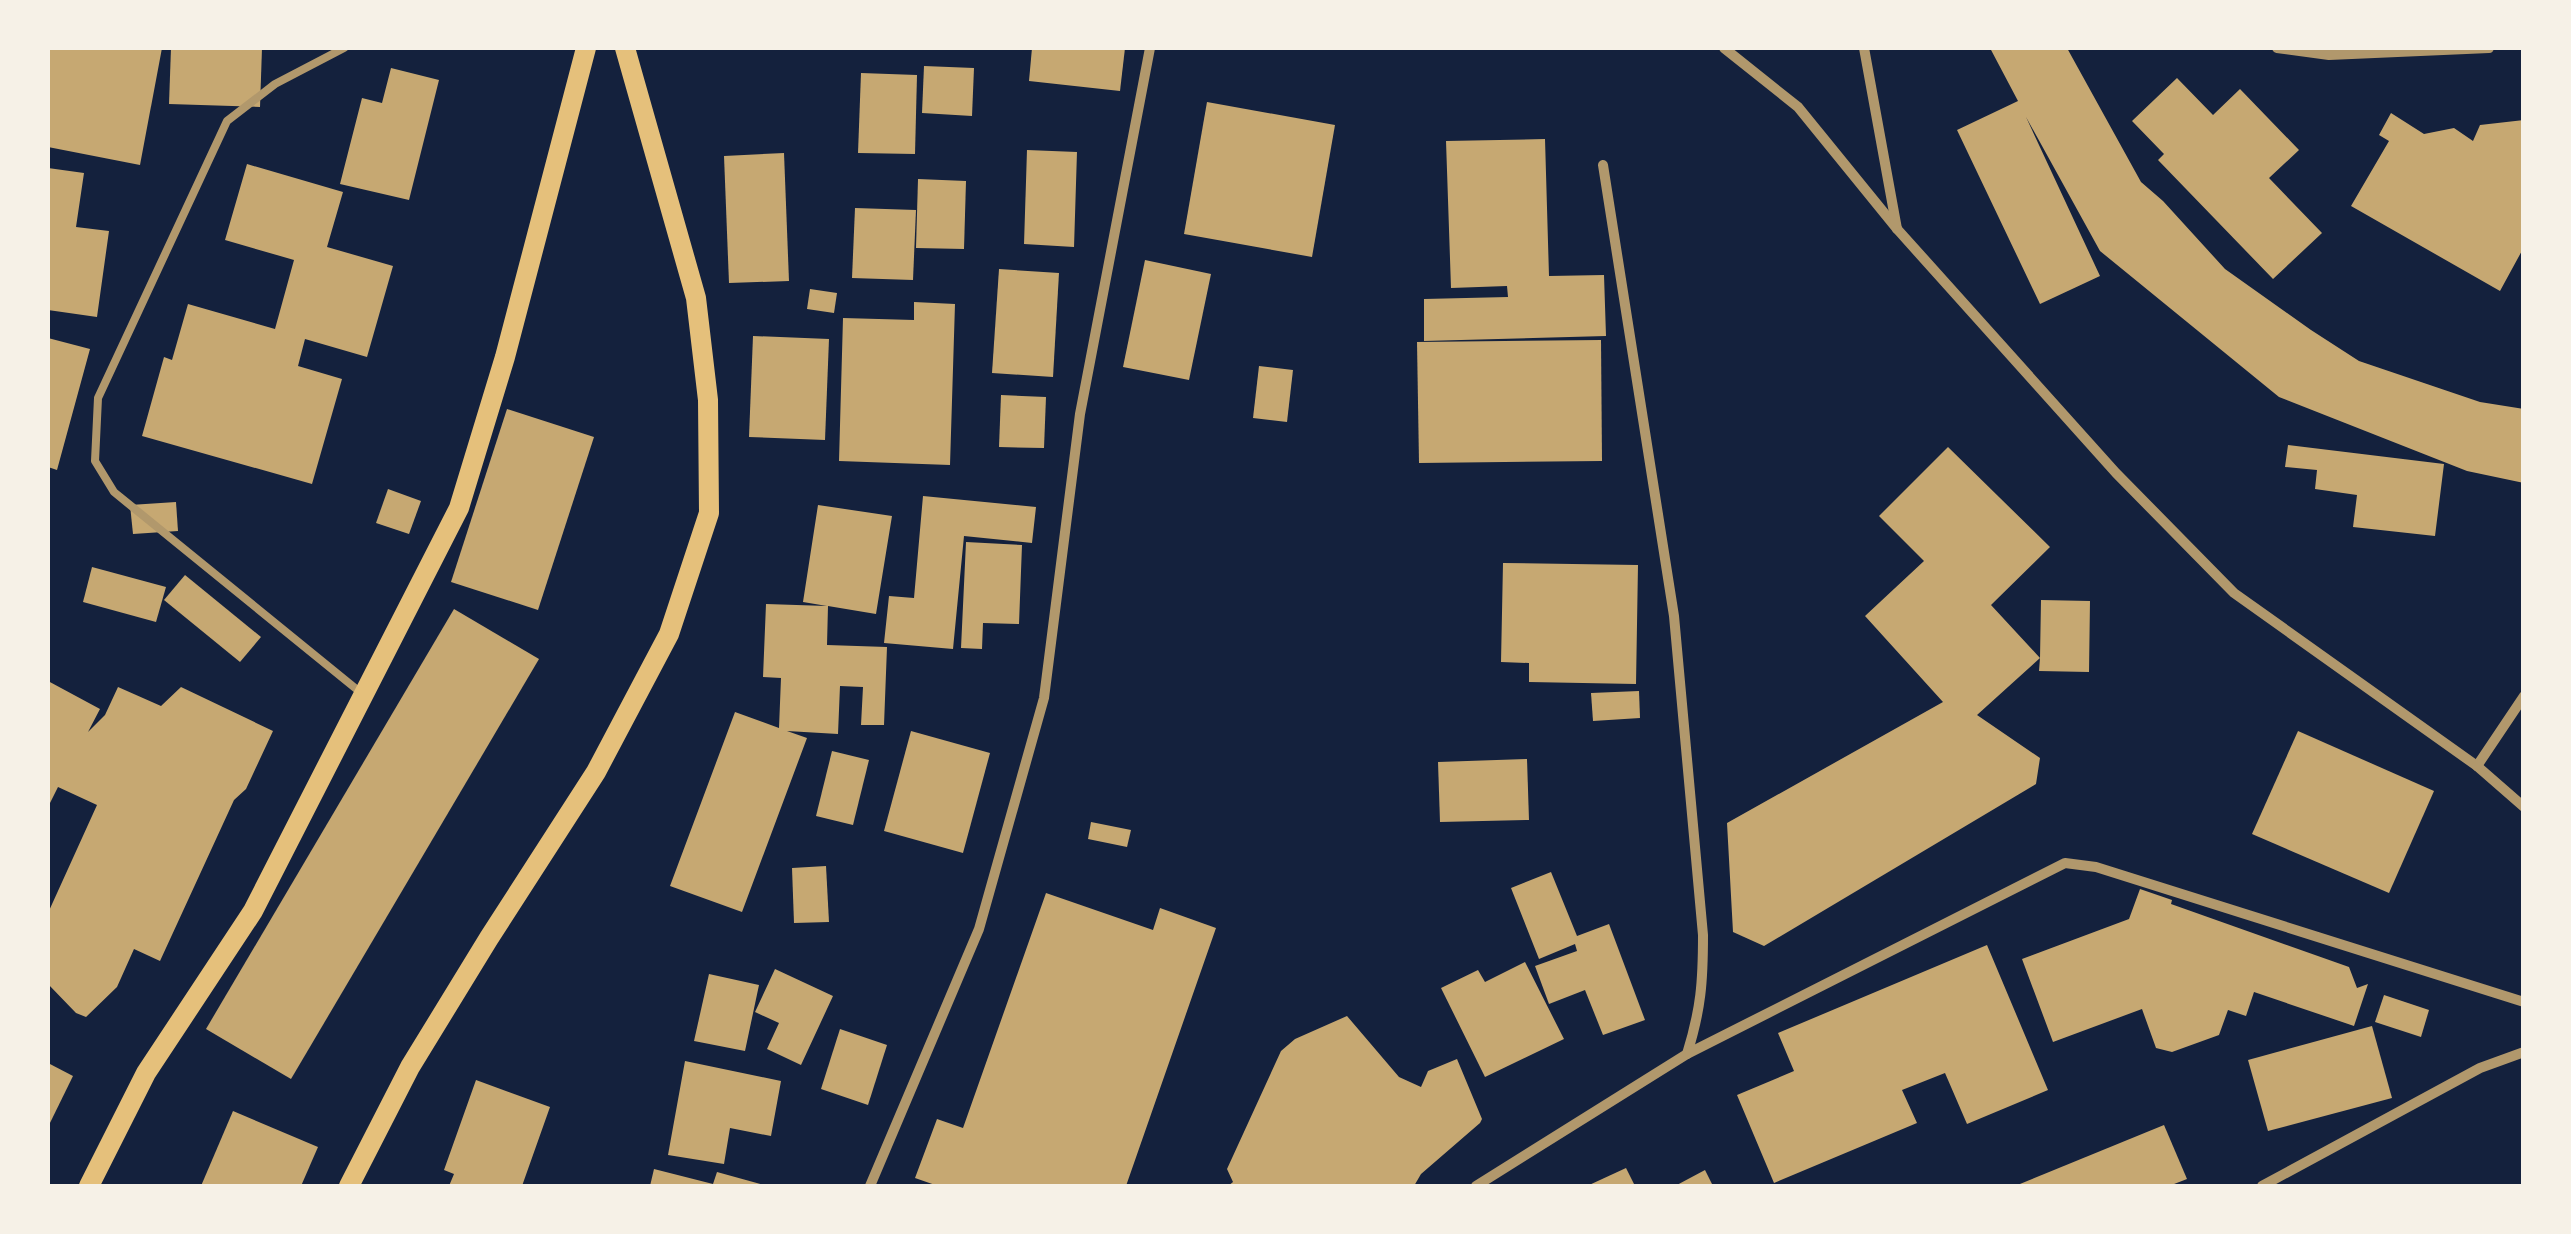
<svg xmlns="http://www.w3.org/2000/svg" width="2571" height="1234" font-family="Lato,sans-serif">
<rect width="100%" height="100%" fill="#14213d"/>
<g fill="#c6a872">
<polygon points="48,48 162,48 140,165 48,147"/>
<polygon points="171,48 262,48 260,107 169,104"/>
<polygon points="1032,48 1125,48 1120,91 1029,81"/>
<polygon points="1990,48 2067,48 2141,182 2163,201 2225,269 2311,330 2359,361 2480,402 2524,409 2524,483 2467,471 2279,397 2100,251 2026,117 2100,276 2040,304 1957,130 2018,101"/>
<polygon points="924,66 974,68 972,116 922,113"/>
<polygon points="391,68 439,80 409,200 340,184 362,98 382,103"/>
<polygon points="861,73 917,75 915,154 858,153"/>
<polygon points="2177,78 2213,115 2240,89 2299,150 2269,178 2322,233 2273,279 2158,160 2164,154 2132,121"/>
<polygon points="1207,102 1335,125 1312,257 1184,234"/>
<polygon points="2391,113 2424,134 2454,128 2473,141 2480,125 2524,120 2524,247 2500,291 2351,206 2389,141 2379,135"/>
<polygon points="1545,139 1549,276 1604,275 1606,336 1424,341 1424,299 1508,297 1507,286 1451,288 1446,141"/>
<polygon points="1027,150 1077,152 1074,247 1024,244"/>
<polygon points="784,153 789,281 729,283 724,156"/>
<polygon points="247,164 343,192 327,247 393,266 367,357 305,339 298,366 342,379 312,484 142,436 164,357 172,360 188,304 275,329 294,260 225,240"/>
<polygon points="48,168 84,173 76,227 109,231 97,317 48,310"/>
<polygon points="918,179 966,181 964,249 916,248"/>
<polygon points="855,208 916,210 913,280 852,278"/>
<polygon points="1145,260 1211,274 1189,380 1123,367"/>
<polygon points="999,269 1059,273 1053,377 992,373"/>
<polygon points="810,289 837,293 834,313 807,309"/>
<polygon points="914,302 955,304 950,465 839,461 843,318 914,320"/>
<polygon points="753,336 829,339 825,440 749,437"/>
<polygon points="48,338 90,349 57,470 48,467"/>
<polygon points="1601,340 1602,461 1419,463 1417,342"/>
<polygon points="1259,366 1293,370 1287,422 1253,418"/>
<polygon points="1001,395 1046,397 1044,448 999,447"/>
<polygon points="507,409 594,437 538,610 451,582"/>
<polygon points="2288,445 2444,464 2435,536 2353,527 2357,495 2315,489 2317,470 2285,467"/>
<polygon points="1948,447 2050,547 1991,605 2040,658 2041,600 2090,601 2089,672 2039,671 2040,658 1977,715 2040,758 2036,784 1764,946 1733,932 1727,823 1943,702 1865,616 1924,561 1879,516"/>
<polygon points="388,489 421,501 409,534 376,523"/>
<polygon points="923,496 1036,507 1032,543 964,536 953,649 884,643 889,596 914,598"/>
<polygon points="176,502 178,531 133,534 130,505"/>
<polygon points="818,505 892,516 876,614 828,606 827,645 887,647 884,725 861,725 863,687 840,686 838,734 787,731 807,738 742,912 670,886 735,712 779,728 781,678 763,677 766,604 827,606 803,602"/>
<polygon points="966,542 1022,545 1019,624 983,623 982,649 961,648"/>
<polygon points="1503,563 1638,565 1636,684 1529,682 1529,663 1501,662"/>
<polygon points="92,567 166,587 156,622 83,602"/>
<polygon points="185,575 261,637 240,662 164,600"/>
<polygon points="454,609 539,659 291,1079 206,1029"/>
<polygon points="48,681 100,709 88,732 105,715 118,687 161,706 181,687 273,731 246,789 234,800 160,961 134,949 117,987 86,1017 76,1013 48,984 48,913 97,805 58,787 48,807"/>
<polygon points="1639,691 1640,718 1593,721 1591,693"/>
<polygon points="911,731 990,753 963,853 884,831"/>
<polygon points="2298,731 2434,791 2389,893 2252,834"/>
<polygon points="832,751 869,760 853,825 816,816"/>
<polygon points="1527,759 1529,820 1440,822 1438,762"/>
<polygon points="1091,822 1131,830 1127,847 1088,839"/>
<polygon points="826,866 829,922 794,923 792,868"/>
<polygon points="1551,872 1577,936 1609,924 1645,1020 1603,1035 1585,990 1549,1004 1535,966 1577,951 1575,944 1539,959 1511,888"/>
<polygon points="2140,889 2172,900 2171,904 2349,967 2357,988 2368,984 2354,1026 2254,992 2246,1016 2228,1010 2219,1035 2172,1052 2156,1048 2142,1009 2053,1042 2022,959 2129,919"/>
<polygon points="1046,893 1153,930 1160,908 1216,928 1126,1186 938,1186 915,1178 937,1119 963,1128"/>
<polygon points="1987,945 2048,1090 1967,1124 1945,1073 1902,1090 1917,1123 1774,1183 1737,1095 1794,1071 1778,1033"/>
<polygon points="1525,962 1564,1039 1485,1077 1441,988 1478,970 1485,982"/>
<polygon points="775,969 833,996 801,1065 767,1049 779,1023 755,1012"/>
<polygon points="709,974 759,985 745,1051 694,1041"/>
<polygon points="2384,995 2429,1010 2421,1037 2375,1022"/>
<polygon points="1347,1016 1399,1077 1421,1087 1428,1071 1457,1059 1482,1119 1480,1123 1421,1174 1414,1186 1228,1186 1233,1182 1227,1169 1281,1051 1295,1039"/>
<polygon points="2372,1026 2392,1098 2268,1131 2248,1060"/>
<polygon points="840,1029 887,1045 868,1105 821,1089"/>
<polygon points="685,1061 781,1081 771,1136 730,1128 724,1164 668,1155"/>
<polygon points="48,1063 73,1076 48,1127"/>
<polygon points="476,1080 550,1107 522,1186 449,1186 454,1174 444,1170"/>
<polygon points="233,1111 318,1147 301,1186 201,1186"/>
<polygon points="2164,1125 2187,1179 2169,1186 2015,1186"/>
<polygon points="1626,1168 1635,1186 1587,1186"/>
<polygon points="654,1169 713,1184 717,1172 768,1186 650,1186"/>
<polygon points="1705,1170 1713,1186 1675,1186"/>
</g>
<g fill="none" stroke-linecap="round" stroke-linejoin="round">
<polyline stroke="#b1986c" stroke-width="8" points="344,48 275,84 227,121 98,398 95,461 114,492 360,692"/>
<g stroke="#b1986c" stroke-width="10">
<polyline points="1724,48 1798,107 1898,230 2116,473 2234,593 2477,766 2524,807"/>
<polyline points="1864,48 1897,229"/>
<polyline points="2277,48 2329,55 2489,48"/>
<path d="M 1603,165 L 1674,616 L 1703,935 C 1703,982 1701,1009 1687,1054"/>
<polyline points="2477,766 2524,696"/>
<polyline points="870,1186 979,929 1044,698 1080,414 1150,48"/>
<polyline points="1476,1186 1687,1054 2065,863 2096,867 2524,1002"/>
<polyline points="2262,1186 2480,1068 2524,1052"/>
</g>
<g stroke="#e5c07b" stroke-width="20">
<polyline points="89,1186 146,1073 253,911 459,508 505,357 586,48"/>
<polyline points="349,1186 410,1067 489,938 596,772 669,634 709,513 708,400 696,298 625,48"/>
</g>
</g>
<rect width="2571" height="1234" fill="none" stroke="#f6f1e7" stroke-width="100"/>
</svg>
